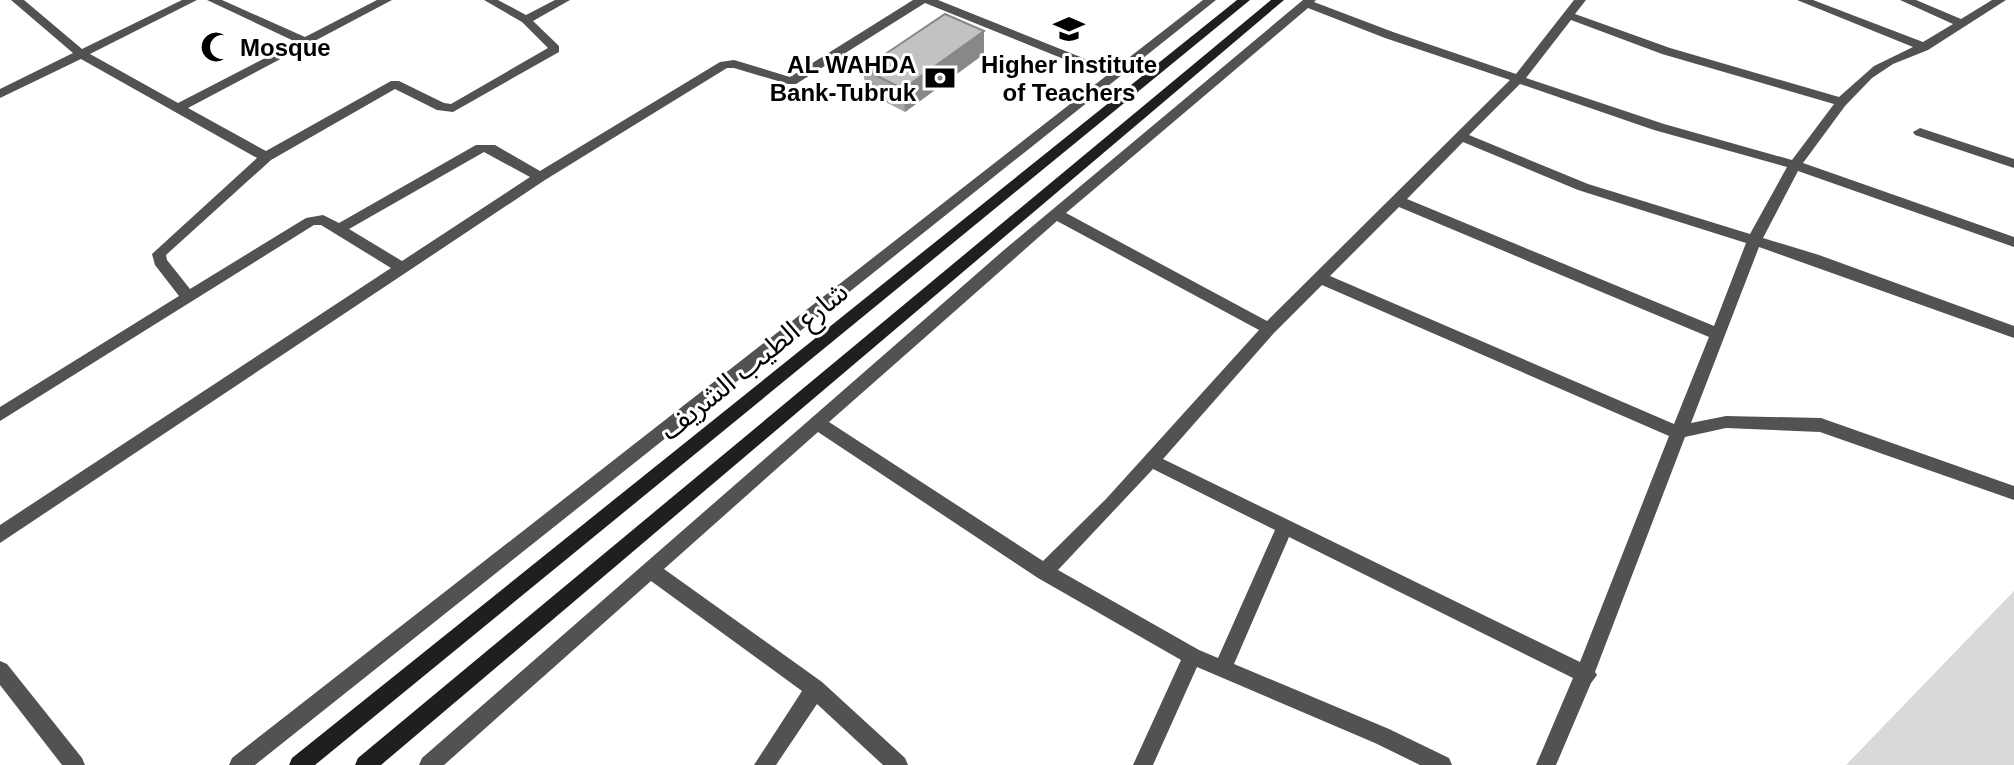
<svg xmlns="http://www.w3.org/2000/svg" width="2014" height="765" font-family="Arial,'Noto Sans Arabic',sans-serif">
<rect width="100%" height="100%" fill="#fff"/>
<polygon fill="#d9d9d9" points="2014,591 2014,765 1846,765"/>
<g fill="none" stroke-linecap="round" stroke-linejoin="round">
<g fill="#525252" fill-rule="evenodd">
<path d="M 11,0 L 24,0 L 82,49 L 182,0 L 197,0 L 90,54 L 178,103 L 296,42 L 207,0 L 222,0 L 305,37 L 377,0 L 392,0 L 188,108 L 266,151 L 391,81 L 399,81 L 444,103 L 451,104 L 548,48 L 522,22 L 484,0 L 498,0 L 526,15 L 555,0 L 570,0 L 533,21 L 559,46 L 559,52 L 453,112 L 437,110 L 395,89 L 271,160 L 166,255 L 167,260 L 190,289 L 306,218 L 323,215 L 339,223 L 476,145 L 495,145 L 540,171 L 720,62 L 734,60 L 790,77 L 913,0 L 938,0 L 1113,70 L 1203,0 L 1216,0 L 255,765 L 229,765 L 232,758 L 1106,76 L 925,3 L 796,84 L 788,84 L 734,68 L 727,68 L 545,180 L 0,543 L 0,525 L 391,268 L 321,225 L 314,225 L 0,421 L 0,407 L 179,296 L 155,265 L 152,254 L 257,158 L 81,59 L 0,98 L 0,89 L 73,53 ZM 484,152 L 530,177 L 402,261 L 349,229 Z"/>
<path d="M 1303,0 L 1316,0 L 1314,2 L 1393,32 L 1516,74 L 1574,0 L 1586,0 L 1575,14 L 1670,48 L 1839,97 L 1874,66 L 1913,47 L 1797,0 L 1813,0 L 1923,42 L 1953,24 L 1900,0 L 1916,0 L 1961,19 L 1992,0 L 2006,0 L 1928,50 L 1893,64 L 1872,78 L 1845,106 L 1803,163 L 2014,237 L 2014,247 L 1798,171 L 1763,238 L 1819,255 L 2014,326 L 2014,338 L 1759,247 L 1691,423 L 1726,416 L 1821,418 L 2014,486 L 2014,500 L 1820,432 L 1726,428 L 1685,437 L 1595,672 L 1597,675 L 1591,683 L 1556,765 L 1536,765 L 1573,678 L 1289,537 L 1234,664 L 1389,729 L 1449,758 L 1452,765 L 1420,765 L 1375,743 L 1197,667 L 1153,765 L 1133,765 L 1181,660 L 1038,578 L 818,432 L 664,569 L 822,682 L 905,758 L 908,765 L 883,765 L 817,704 L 776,765 L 754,765 L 802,691 L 651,581 L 444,765 L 419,765 L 422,758 L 1004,250 ZM 1308,8 L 1385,38 L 1510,80 L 1267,321 L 1066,213 ZM 1571,20 L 1662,54 L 1834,104 L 1792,160 L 1664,124 L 1526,78 ZM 1520,84 L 1654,130 L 1787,167 L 1750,234 L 1588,184 L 1469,135 ZM 1463,142 L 1578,190 L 1746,243 L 1714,326 L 1407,199 ZM 1399,207 L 1709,337 L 1674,424 L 1330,276 ZM 1057,221 L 1259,330 L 1106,499 L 1043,561 L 829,422 ZM 1322,285 L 1669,436 L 1580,662 L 1163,459 L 1274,333 ZM 1153,469 L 1275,530 L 1218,658 L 1199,650 L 1058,570 Z"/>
<polygon points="1920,128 2014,159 2014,168 1915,135 1913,132"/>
<polygon points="0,661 7,664 82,758 85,765 62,765 0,685"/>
</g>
<g fill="#1f1f1f" fill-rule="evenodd">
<polygon points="1237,0 1250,0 315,765 289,765 292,758"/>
<polygon points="1271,0 1284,0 381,765 355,765 358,758"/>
</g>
</g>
<polygon fill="#a7a7a7" points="984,54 905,112 866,92 863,69"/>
<polygon fill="#888" points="984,31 984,54 905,112 903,89"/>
<polygon fill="#c2c2c2" stroke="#888" stroke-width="2" points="945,14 984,31 903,89 863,69"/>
<defs>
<g id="university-bare" transform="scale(2.4)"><path d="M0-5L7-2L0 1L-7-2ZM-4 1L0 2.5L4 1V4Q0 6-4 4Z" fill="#000" stroke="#fff" stroke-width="2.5" paint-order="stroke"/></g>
<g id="mosque-bare" transform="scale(2.4)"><path d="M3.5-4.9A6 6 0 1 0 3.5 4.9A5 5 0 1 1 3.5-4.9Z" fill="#000" stroke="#fff" stroke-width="2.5" paint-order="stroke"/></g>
<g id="bank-bare" transform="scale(2.4)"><path d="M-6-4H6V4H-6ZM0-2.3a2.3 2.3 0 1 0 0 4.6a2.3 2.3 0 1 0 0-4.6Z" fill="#000" stroke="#fff" stroke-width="2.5" paint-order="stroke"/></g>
</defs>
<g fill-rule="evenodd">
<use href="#university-bare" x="1069" y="29"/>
<use href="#mosque-bare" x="216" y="47"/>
<use href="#bank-bare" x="940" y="78"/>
</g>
<g text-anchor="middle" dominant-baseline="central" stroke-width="6" stroke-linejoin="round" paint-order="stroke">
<g font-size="24" font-weight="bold" fill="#000" stroke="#fff" text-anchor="start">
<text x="240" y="47">Mosque</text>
<text x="916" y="64" text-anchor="end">AL WAHDA<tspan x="916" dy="28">Bank-Tubruk</tspan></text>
<text x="1069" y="64" text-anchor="middle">Higher Institute<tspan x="1069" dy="28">of Teachers</tspan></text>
</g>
<g font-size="28" fill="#000" stroke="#fff">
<text transform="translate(754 361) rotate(-39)">شارع الطيب الشريف</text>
</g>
</g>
</svg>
